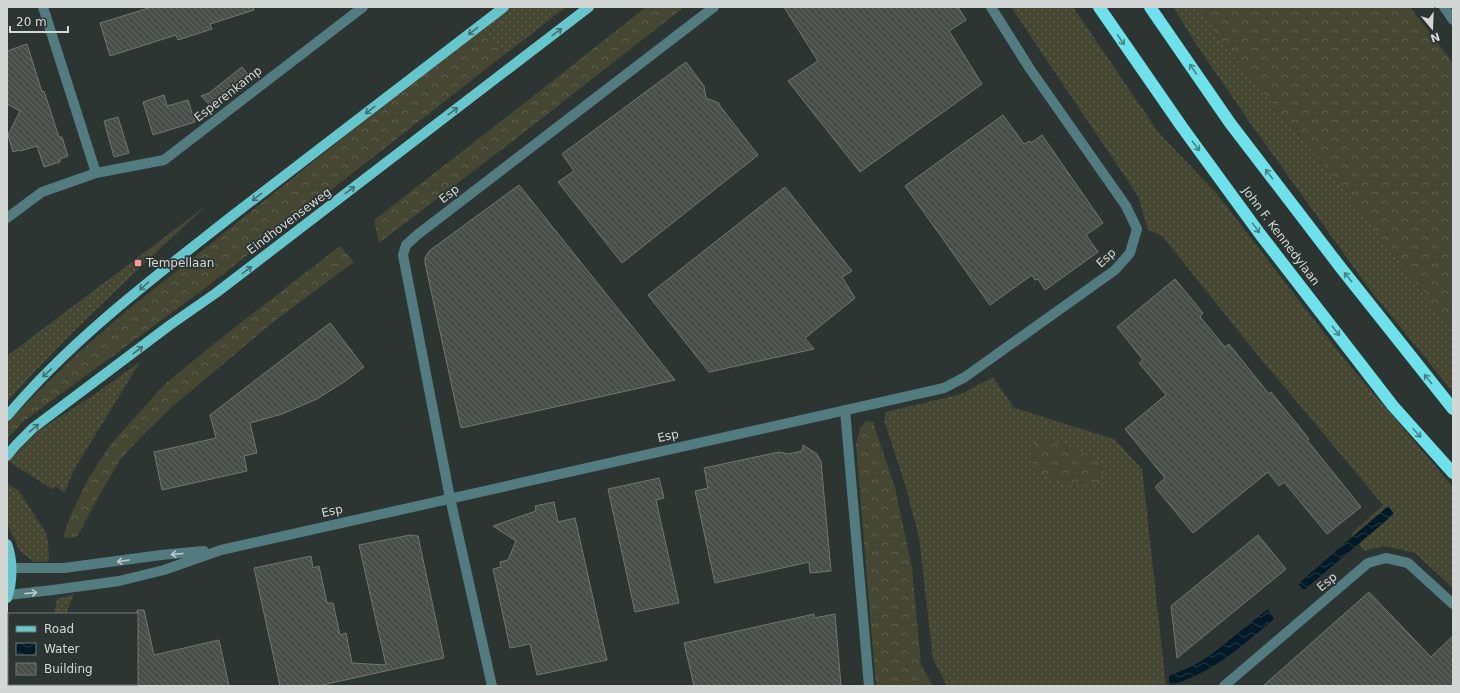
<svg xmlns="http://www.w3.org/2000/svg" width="1460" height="693" font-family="'DejaVu Sans',sans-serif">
<defs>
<pattern id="grass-dots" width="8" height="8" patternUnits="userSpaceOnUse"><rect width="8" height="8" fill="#454733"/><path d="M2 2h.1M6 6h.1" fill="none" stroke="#5f6150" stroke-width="1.8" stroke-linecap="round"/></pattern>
<pattern id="forest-crowns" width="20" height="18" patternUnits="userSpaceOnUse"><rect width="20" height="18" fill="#454733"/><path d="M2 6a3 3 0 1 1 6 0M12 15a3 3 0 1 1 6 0" fill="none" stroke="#5f6150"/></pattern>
<pattern id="water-waves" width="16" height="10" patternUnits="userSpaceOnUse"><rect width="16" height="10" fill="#001a28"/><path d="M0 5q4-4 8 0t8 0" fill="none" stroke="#243b46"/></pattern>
<pattern id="building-back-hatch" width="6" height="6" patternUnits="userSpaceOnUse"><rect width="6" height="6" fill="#494e49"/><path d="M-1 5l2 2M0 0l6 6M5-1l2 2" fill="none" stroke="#626762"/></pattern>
</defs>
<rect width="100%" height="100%" fill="#2d3532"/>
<g fill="url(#grass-dots)">
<polygon points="509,7 566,7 504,55 481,28"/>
<polygon points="1011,7 1073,7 1159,133 1217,194 1341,355 1453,487 1453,588 1415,553 1384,546 1364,551 1351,534 1383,505 1256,353 1162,236 1148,230 1138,196"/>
<polygon points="1173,7 1201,7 1219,39 1355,203 1453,332 1453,392 1367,286 1246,117 1198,47"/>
<path d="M 207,205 C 139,269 69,332 7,402 L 7,356 Z"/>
<polygon points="140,362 75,468 64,493 56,486 52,489 8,461 38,431 95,394"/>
<polygon points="993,377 1014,408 1114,439 1142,469 1166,686 947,686 933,659 919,537 906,488 884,420 886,412 961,394"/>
<polygon points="7,483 19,491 45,531 48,541 49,561 34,562 20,551 7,523"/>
<polygon points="74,594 66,614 54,614 57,599"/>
<polygon points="9,672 9,684 46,684 46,686 7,686 7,676"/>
</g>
<g fill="url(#forest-crowns)">
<polygon points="646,7 684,7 522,134 379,243 374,220 550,83"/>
<polygon points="1201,7 1410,7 1453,63 1453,332 1355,203 1219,39"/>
<polygon points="481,28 504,55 204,289 24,421 7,439 7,422 77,354 130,308"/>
<polygon points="340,246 354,262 272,323 173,406 139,439 120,460 100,494 77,537 63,538 69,519 87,481 110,445 165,384 216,342"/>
<polygon points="866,421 873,422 895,488 912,568 921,665 933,686 876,686 856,444 860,428"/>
<path d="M 1047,439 C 1068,445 1089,452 1105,468 L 1104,475 L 1098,481 L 1079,486 L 1050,479 L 1039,473 L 1031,461 L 1030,452 L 1035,444 Z"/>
</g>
<g fill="url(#water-waves)">
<polygon points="1388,506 1394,514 1304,590 1298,584"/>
<path d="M 1268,609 L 1274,619 C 1240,647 1216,671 1171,685 L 1169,682 L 1169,676 L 1193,666 L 1212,654 Z"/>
</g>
<g fill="url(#building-back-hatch)" stroke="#717670">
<polygon points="152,7 253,7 254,10 210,24 212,29 178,40 176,35 110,56 100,23"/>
<polygon points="784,7 958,7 966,20 949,31 982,84 860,172 788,81 818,61"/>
<polygon points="27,44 42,92 44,91 59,137 62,137 68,156 60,159 60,162 44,167 37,146 20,151 19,150 13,152 8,135 20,111 7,104 7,51"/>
<polygon points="686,62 704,86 706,98 719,103 720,106 758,155 622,263 558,182 574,171 562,154"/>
<polygon points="242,67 252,80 214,109 201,96 209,93"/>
<polygon points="164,95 167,106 188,100 195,122 153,135 143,102"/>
<polygon points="1003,115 1024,144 1030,141 1031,143 1042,135 1103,223 1086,235 1098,252 1045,290 1038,279 1035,280 1032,275 990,305 905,186"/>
<polygon points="118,117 129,153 114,157 104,121"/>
<polygon points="519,185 675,380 461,428 425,263 425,258 429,251"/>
<polygon points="785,187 852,271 842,277 855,298 805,338 814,349 709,372 648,295"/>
<polygon points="1175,279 1203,313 1200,317 1225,347 1229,344 1269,394 1271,392 1309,439 1307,440 1361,507 1327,534 1284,482 1279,486 1268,472 1193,533 1155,487 1165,478 1125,429 1166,395 1139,363 1143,360 1117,327"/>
<polygon points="330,323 364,367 344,382 317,399 282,414 250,423 257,453 244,456 247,471 162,490 154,452 216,438 210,415"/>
<polygon points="803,445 817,454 821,462 831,571 810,573 809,562 715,583 695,491 708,488 704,468 779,452 788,454 802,451"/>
<polygon points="659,478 664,498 656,500 679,603 635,612 608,489"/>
<polygon points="554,502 558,522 575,518 607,660 537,675 530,644 510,648 493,569 501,567 500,562 508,560 516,541 493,526 536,511 535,506"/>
<polygon points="410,535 418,536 444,658 318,686 280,686 254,568 311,556 313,568 319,566 327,603 333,603 340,635 346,633 352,663 386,665 359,545"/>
<polygon points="1258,535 1286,569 1177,658 1171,606"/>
<polygon points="1369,592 1431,657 1453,636 1453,686 1263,686"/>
<polygon points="137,610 144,610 154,655 219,640 229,686 137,686"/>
<polygon points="814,614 814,618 835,614 841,686 694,686 684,643"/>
</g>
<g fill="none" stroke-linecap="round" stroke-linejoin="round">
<g stroke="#527c80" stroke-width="10">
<polyline points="43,7 96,173 164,160 363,7"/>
<polyline points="1444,7 1453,20"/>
<polyline points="7,218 42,192 96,173"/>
<polyline points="845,410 869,686"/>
<polyline points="11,568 64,568 161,555 204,551"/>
<polyline points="8,595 53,590 119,581 164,570 221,550 913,395 944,388 965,377 1115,270 1130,253 1137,229 1126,206 1030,69 991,7"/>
<polyline points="492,686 450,498 403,255 406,245 417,235 714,7"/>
<polyline points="1224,686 1368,563 1386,558 1408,563 1453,604"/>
</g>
<g stroke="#67c5cc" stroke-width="10">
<path d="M 7,416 C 72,339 153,278 232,216 C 323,146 414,77 504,7"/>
<polyline points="7,456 15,446 33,428 170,325 216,293 589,7"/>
<path d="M 7,544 C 13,560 13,581 7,598"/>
</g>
<g stroke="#6ee2ea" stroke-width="12">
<polyline points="1099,7 1182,127 1260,234 1393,406 1453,473"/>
<polyline points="1150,7 1230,123 1341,268 1453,409"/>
</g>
</g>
<defs><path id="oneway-shaft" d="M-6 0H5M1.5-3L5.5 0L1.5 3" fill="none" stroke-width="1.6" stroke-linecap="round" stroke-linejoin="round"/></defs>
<g stroke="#446f70">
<use href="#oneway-shaft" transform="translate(473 31) rotate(142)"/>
<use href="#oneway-shaft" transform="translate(557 32) rotate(-37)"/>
<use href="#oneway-shaft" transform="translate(370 110) rotate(142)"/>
<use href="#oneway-shaft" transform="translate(453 111) rotate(-37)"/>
<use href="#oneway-shaft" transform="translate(350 190) rotate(-37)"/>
<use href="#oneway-shaft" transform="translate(257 197) rotate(142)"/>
<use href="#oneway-shaft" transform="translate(247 270) rotate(-37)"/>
<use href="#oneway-shaft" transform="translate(144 286) rotate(139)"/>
<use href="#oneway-shaft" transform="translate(138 350) rotate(-37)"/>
<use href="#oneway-shaft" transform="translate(47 373) rotate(136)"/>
<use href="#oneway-shaft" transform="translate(34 428) rotate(-40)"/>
</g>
<g stroke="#4a8385">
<use href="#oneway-shaft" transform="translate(1121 40) rotate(56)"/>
<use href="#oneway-shaft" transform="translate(1193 69) rotate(-124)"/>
<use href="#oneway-shaft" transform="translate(1196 146) rotate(53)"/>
<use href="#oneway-shaft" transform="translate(1269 174) rotate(-127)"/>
<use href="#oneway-shaft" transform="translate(1256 228) rotate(54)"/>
<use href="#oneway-shaft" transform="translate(1348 277) rotate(-128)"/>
<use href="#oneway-shaft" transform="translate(1336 331) rotate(52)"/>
<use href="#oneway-shaft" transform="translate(1428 379) rotate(-128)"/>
<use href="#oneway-shaft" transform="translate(1417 433) rotate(48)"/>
</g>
<g stroke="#bfc9c8">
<use href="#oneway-shaft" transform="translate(177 554) rotate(175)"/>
<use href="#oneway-shaft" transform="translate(123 561) rotate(171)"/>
<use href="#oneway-shaft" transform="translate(31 593) rotate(-6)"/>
</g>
<rect fill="#f59c96" stroke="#2d3532" stroke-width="1.5" x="134" y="259" width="8" height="8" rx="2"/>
<g text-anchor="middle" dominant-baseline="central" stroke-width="3.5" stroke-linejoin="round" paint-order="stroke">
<g font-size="12" fill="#d2d7d5" stroke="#2d3532">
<text transform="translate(228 94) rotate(-38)">Esperenkamp</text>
<text transform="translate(449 194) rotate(-38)">Esp</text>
<text transform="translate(289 221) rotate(-37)">Eindhovenseweg</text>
<text transform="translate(1281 236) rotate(53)">John F. Kennedylaan</text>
<text transform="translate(1106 258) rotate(-43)">Esp</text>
<text transform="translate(668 436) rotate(-13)">Esp</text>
<text transform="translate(332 511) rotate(-13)">Esp</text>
<text transform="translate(1327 582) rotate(-40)">Esp</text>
</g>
<g font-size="12" fill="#d2d7d5" stroke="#2d3532" text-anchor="start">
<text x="146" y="263">Tempellaan</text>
</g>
</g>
<rect width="1460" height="693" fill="none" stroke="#d2d7d5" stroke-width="16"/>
<rect x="8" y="613" width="130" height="72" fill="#2d3532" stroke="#6f7673"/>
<rect x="16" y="626" width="20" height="6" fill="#67c5cc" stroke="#6f7673"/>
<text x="44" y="633" font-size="12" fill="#d2d7d5">Road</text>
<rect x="16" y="643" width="20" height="12" fill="url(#water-waves)" stroke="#6f7673"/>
<text x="44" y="653" font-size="12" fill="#d2d7d5">Water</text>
<rect x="16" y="663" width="20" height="12" fill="url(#building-back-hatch)" stroke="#6f7673"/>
<text x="44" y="673" font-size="12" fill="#d2d7d5">Building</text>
<g transform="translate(1432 28) rotate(161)" stroke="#2d3532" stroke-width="3" paint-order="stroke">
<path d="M0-3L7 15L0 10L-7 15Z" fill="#d2d7d5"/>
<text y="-6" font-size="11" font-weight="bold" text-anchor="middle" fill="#d2d7d5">N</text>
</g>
<path d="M10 26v6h58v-6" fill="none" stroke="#d2d7d5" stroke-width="2"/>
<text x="16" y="26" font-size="12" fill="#d2d7d5" stroke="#2d3532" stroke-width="3" paint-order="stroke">20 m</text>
</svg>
